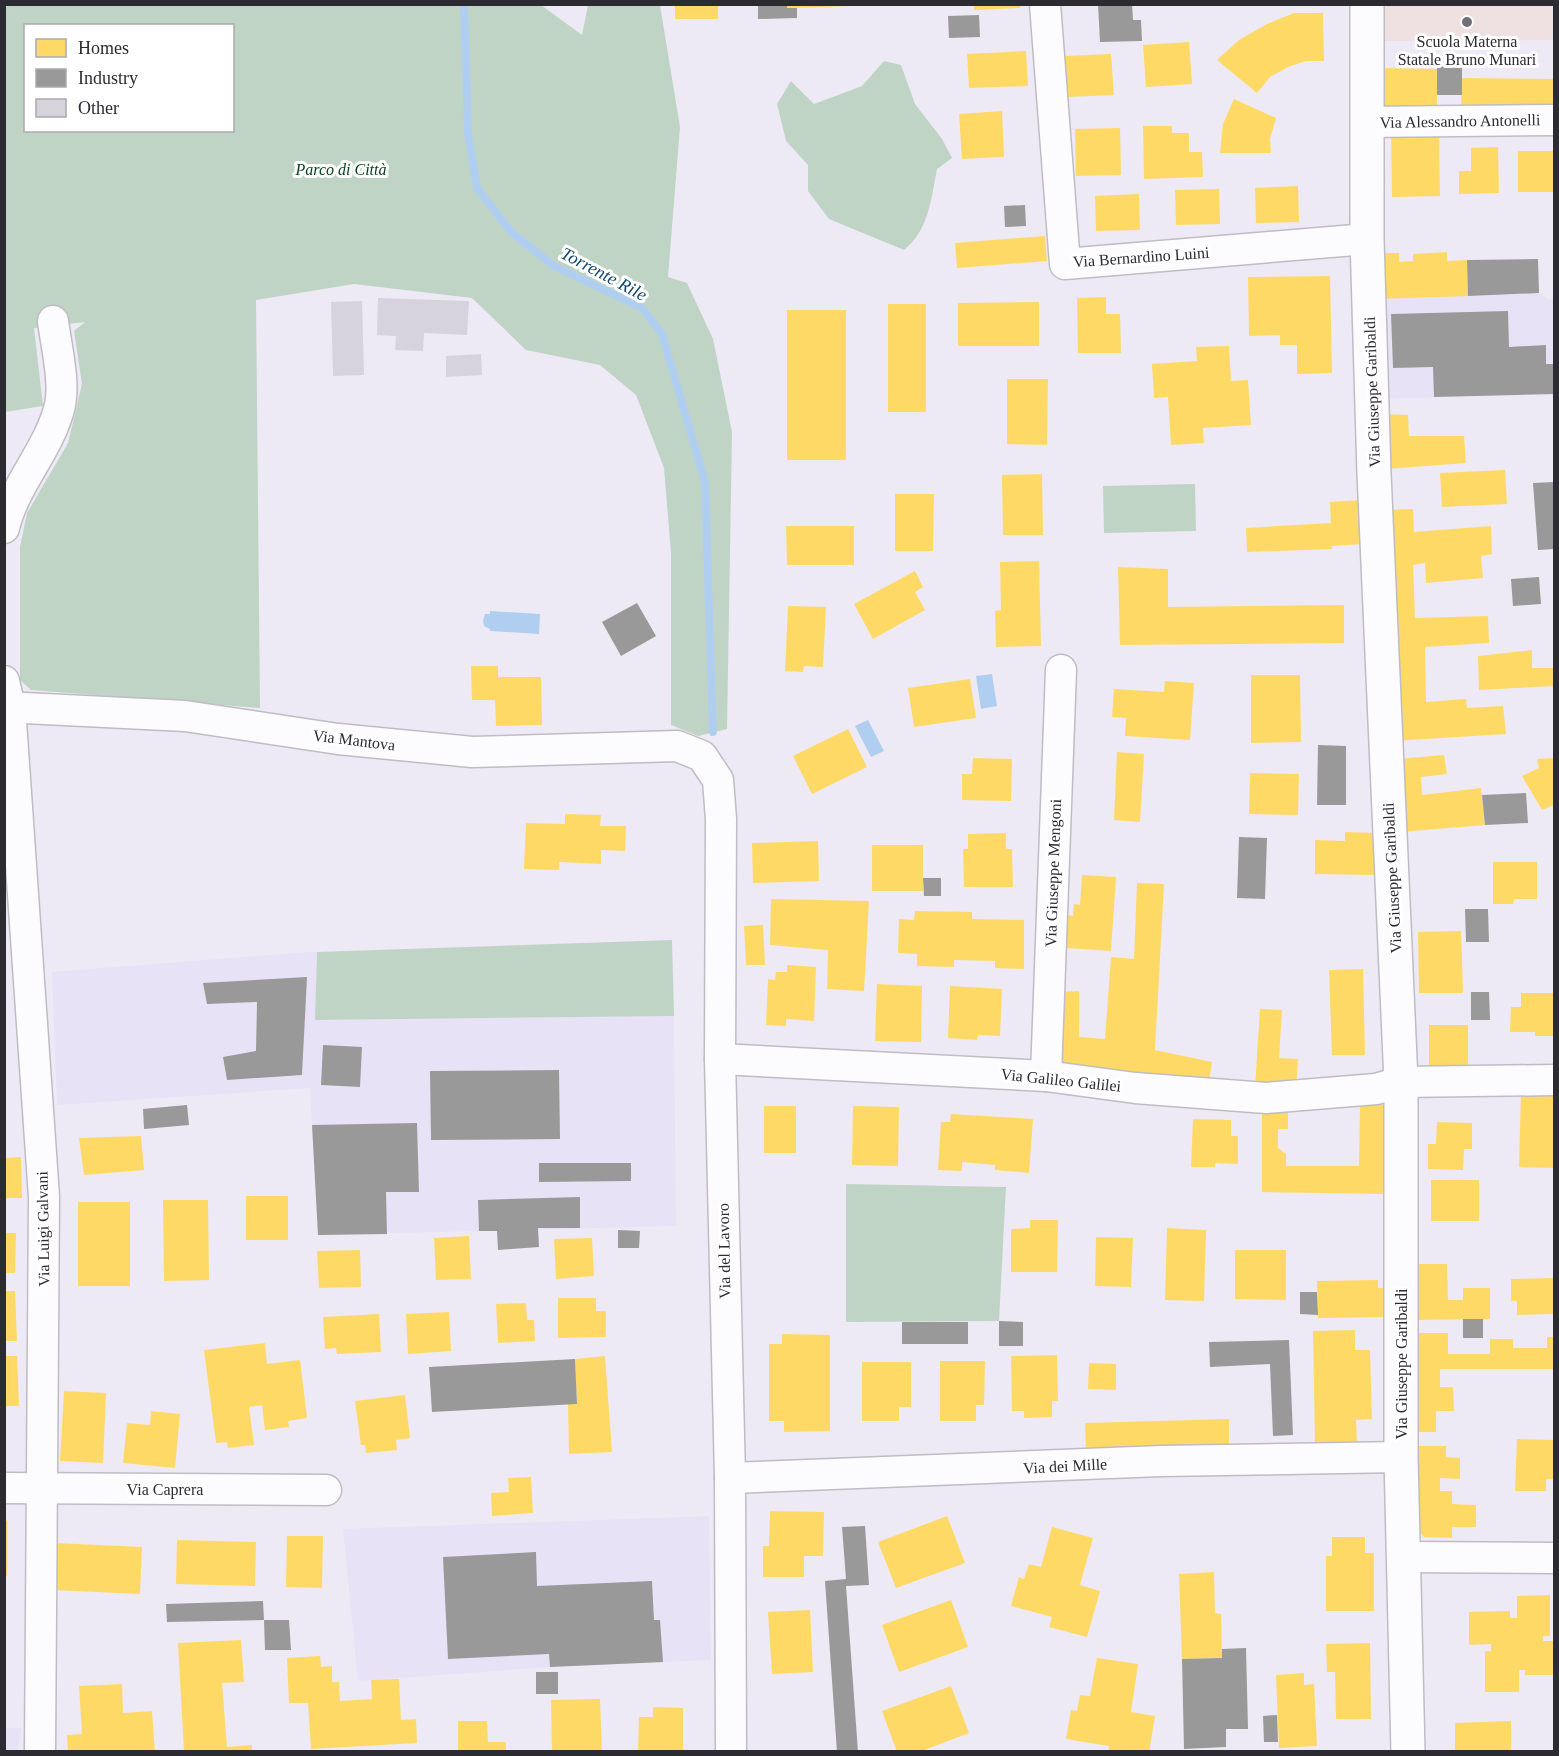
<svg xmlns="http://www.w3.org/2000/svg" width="1559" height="1756" font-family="Georgia,serif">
<rect width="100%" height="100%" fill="#edeaf5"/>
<g fill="#e8e2f7">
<polygon points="1539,293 1548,299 1554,299 1554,394 1381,399 1377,299"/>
<polygon points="308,952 317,952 315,1020 674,1016 676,1226 318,1235 310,1088 57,1105 52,972"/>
<polygon points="709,1516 711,1660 550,1667 358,1681 343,1529"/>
<polygon points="5,1728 21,1728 18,1751 5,1751"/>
</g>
<polygon fill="#efe1e1" points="1379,5 1554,5 1554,40 1380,41"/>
<g fill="#c0d4c6" fill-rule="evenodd">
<path d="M 4,5 L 541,5 L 582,35 L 588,5 L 660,5 L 680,127 L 668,277 L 687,283 L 713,339 L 732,432 L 727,729 L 698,736 L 671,725 L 671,553 L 664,468 L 636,395 L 600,365 L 526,350 L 472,298 L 354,284 L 256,300 L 260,708 L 31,690 L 20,680 L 20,547 L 27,513 L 68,443 L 82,384 L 74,331 L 85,322 L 34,328 L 43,406 L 5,412 ZM 26,26 L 232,26 L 232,130 L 26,130 Z"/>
<path d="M 884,61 L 901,65 L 915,104 L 942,139 L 952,158 L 937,169 C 931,199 929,230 904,250 L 829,219 L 808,191 L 808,165 L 786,141 L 777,104 L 791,81 L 814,104 L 862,86 Z"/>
<polygon points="1195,484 1196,531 1104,533 1103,486"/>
<polygon points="672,940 674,1016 315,1020 317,952"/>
<polygon points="846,1184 1006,1187 999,1321 846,1322"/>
</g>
<g fill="#b0cff0">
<polygon points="490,611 540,614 539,634 490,631 490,629 484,626 483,620 485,614 490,614"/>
<polygon points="992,674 997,706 981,709 976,676"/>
<polygon points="868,720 884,751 871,757 855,726"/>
</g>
<g fill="#ffd966">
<polygon points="787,4 851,4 851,6 787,8"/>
<polygon points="974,4 1020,4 1020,8 974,10"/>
<rect x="675" y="5" width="43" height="14"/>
<polygon points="1294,13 1323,13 1324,61 1306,61 1288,67 1270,77 1257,93 1217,60 1239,40 1267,24"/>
<polygon points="1189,42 1192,84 1146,87 1143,45"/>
<polygon points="1026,51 1028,86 969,88 967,54"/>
<polygon points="1111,54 1114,95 1067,97 1065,56"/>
<polygon points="1380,68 1437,69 1437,111 1379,111"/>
<polygon points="1462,78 1554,79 1554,112 1461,111"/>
<polygon points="1234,99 1276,118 1270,139 1271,153 1220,153 1223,124"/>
<polygon points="1002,111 1004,157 962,159 959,114"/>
<polygon points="1143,126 1172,126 1172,133 1189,133 1189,152 1202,152 1203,177 1144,179"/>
<polygon points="1120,128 1121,175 1076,176 1075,129"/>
<polygon points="1391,134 1439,134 1440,196 1392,197"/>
<polygon points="1498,147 1499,193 1459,194 1459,171 1471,171 1471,148"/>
<rect x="1518" y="151" width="36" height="41"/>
<polygon points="1298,186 1299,222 1256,223 1255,188"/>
<polygon points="1219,189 1220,224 1176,225 1175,190"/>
<polygon points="1139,194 1140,230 1096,231 1095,196"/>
<polygon points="1045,236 1047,261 957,268 955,243"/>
<polygon points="1447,252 1447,261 1467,260 1468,296 1377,299 1376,253 1399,253 1399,262 1413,261 1413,254"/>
<polygon points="1330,276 1332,373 1297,374 1297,345 1280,345 1280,335 1249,336 1248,277"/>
<polygon points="1106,297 1106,314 1120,314 1121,353 1078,353 1077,298"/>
<polygon points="1039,302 1039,346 958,346 958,303"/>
<rect x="888" y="304" width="38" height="108"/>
<rect x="787" y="310" width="59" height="150"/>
<polygon points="1229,346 1231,381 1248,380 1251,425 1203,428 1204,443 1171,445 1168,397 1154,398 1152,364 1197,361 1196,347"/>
<polygon points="1007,379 1048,379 1047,445 1007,444"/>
<polygon points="1382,414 1408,415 1409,436 1464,436 1466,463 1386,469"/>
<polygon points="1505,470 1507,504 1442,507 1440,473"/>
<polygon points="1042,474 1043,535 1003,535 1002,475"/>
<polygon points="895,494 934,494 933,551 895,551"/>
<polygon points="1361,500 1364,544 1332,546 1332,549 1247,552 1246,528 1331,523 1330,502"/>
<polygon points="1413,509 1414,532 1491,526 1492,554 1481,556 1483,578 1426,583 1425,563 1413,565 1415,618 1488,616 1489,643 1425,647 1426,702 1466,699 1467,708 1503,706 1506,734 1393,741 1388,510"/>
<polygon points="786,526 854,526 854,565 787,565"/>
<polygon points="1039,561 1041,646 996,647 995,611 1001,610 1000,562"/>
<polygon points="1118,567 1168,569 1168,607 1344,605 1344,643 1120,645"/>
<polygon points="915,571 923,587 915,592 925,610 873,639 854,604"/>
<polygon points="788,606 826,607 823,667 804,666 803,672 785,671"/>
<polygon points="1532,650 1532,668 1554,668 1554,686 1479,690 1478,656"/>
<polygon points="471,666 498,666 498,677 541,677 542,725 496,726 495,700 472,700"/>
<polygon points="1251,675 1300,675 1301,742 1251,743"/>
<polygon points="970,679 976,718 914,727 908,688"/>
<polygon points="1165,681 1194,683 1190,740 1125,736 1126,718 1112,717 1114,689 1164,692"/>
<polygon points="848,729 867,767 812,794 793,756"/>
<polygon points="1117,752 1144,754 1140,822 1114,820"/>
<polygon points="1444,755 1447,774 1421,777 1422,795 1481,788 1485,825 1400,832 1398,759"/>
<polygon points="973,758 1012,759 1011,801 962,800 962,774 972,774"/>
<polygon points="1554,758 1554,805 1542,810 1522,776 1539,768 1537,759"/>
<polygon points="1250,773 1299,774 1298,815 1249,814"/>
<polygon points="565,814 601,815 600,826 626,826 625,851 601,850 601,864 559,862 559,870 524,869 526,823 565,824"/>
<polygon points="1345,832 1376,833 1375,875 1315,874 1315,840 1345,841"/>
<polygon points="1006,833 1006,849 1012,849 1013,887 964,887 963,849 968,849 968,834"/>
<polygon points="818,841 819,881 753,883 752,843"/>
<rect x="872" y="845" width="51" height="46"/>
<polygon points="1493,862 1537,862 1537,899 1514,899 1513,904 1493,904"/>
<polygon points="1082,875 1116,877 1111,951 1066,948 1067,915 1073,916 1074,904 1080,905"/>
<polygon points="1137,883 1164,884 1155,1050 1212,1062 1208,1088 1127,1076 1127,1071 1054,1061 1058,992 1079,991 1079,1037 1105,1039 1111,957 1134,959"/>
<polygon points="771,899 869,901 864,991 827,989 828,950 770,945"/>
<polygon points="915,911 972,912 972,919 1024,920 1024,969 995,968 995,961 954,960 954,967 917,966 917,954 898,953 899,919 914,920"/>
<polygon points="763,925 765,965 746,965 744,926"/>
<polygon points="1461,931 1463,993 1419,993 1418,932"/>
<polygon points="787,965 816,967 814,1021 786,1019 786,1026 766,1025 768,979 775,980 776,972 787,972"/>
<polygon points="1363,969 1365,1055 1332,1055 1329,970"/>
<polygon points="877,984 922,986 921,1042 875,1041"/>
<polygon points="950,986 1002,989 1000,1036 978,1035 977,1040 948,1038"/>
<polygon points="1521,993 1554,993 1554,1036 1535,1036 1535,1032 1510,1032 1511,1007 1521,1007"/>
<polygon points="1260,1009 1282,1010 1279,1058 1298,1059 1296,1090 1255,1087"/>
<rect x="1429" y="1025" width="39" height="44"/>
<polygon points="1521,1091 1554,1092 1554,1168 1519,1167"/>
<polygon points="1360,1105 1385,1105 1387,1194 1262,1192 1262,1106 1288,1106 1288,1129 1278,1129 1278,1148 1286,1154 1286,1166 1359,1166"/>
<rect x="764" y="1106" width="32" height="47"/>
<polygon points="853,1106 899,1107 898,1166 852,1165"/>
<polygon points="951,1114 1033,1119 1029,1173 995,1170 995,1165 962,1162 962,1171 938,1170 941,1122 950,1122"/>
<polygon points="1193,1119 1231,1120 1231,1136 1238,1136 1238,1164 1215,1163 1215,1167 1191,1167"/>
<polygon points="1437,1122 1472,1123 1472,1149 1464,1149 1463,1170 1428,1169 1428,1144 1436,1144"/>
<polygon points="141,1136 144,1170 84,1175 79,1138"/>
<polygon points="21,1157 22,1198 5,1198 5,1158"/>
<rect x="1431" y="1180" width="48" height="41"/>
<rect x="246" y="1196" width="42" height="44"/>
<polygon points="163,1200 208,1200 209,1280 164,1281"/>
<rect x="78" y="1202" width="52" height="84"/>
<polygon points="1030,1220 1058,1220 1057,1272 1011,1272 1011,1229 1030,1228"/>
<polygon points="1167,1228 1206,1230 1204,1301 1165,1300"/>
<polygon points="4,1233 16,1233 15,1273 4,1273"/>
<polygon points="469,1236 471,1279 436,1280 434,1238"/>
<polygon points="1096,1237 1133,1238 1131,1287 1095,1286"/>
<polygon points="592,1238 594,1276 556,1279 554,1239"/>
<polygon points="360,1250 361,1287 319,1288 317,1251"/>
<polygon points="1235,1250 1286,1250 1286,1300 1235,1299"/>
<polygon points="1414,1264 1447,1264 1448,1300 1463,1300 1463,1288 1490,1288 1490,1319 1416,1320"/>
<polygon points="1554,1278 1554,1314 1517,1315 1517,1301 1511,1301 1511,1279"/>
<polygon points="1378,1280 1378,1288 1390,1288 1390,1317 1318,1318 1317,1281"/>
<polygon points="4,1291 15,1291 17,1341 4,1341"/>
<polygon points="558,1298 596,1298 596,1311 606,1311 606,1337 558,1338"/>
<polygon points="526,1303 527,1320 534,1320 535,1341 498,1343 496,1304"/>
<polygon points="449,1312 451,1351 408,1354 406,1314"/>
<polygon points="379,1314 381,1352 337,1354 336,1348 325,1349 323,1317"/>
<polygon points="1355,1330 1355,1350 1370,1350 1372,1419 1356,1420 1357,1443 1315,1443 1313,1331"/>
<polygon points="1410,1333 1448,1333 1448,1354 1490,1354 1490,1339 1513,1339 1513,1348 1547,1348 1547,1337 1554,1337 1554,1369 1440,1369 1440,1387 1453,1387 1454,1411 1436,1411 1436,1432 1412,1432"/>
<polygon points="782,1334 830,1335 830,1431 784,1432 784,1421 769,1421 769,1344 782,1344"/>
<polygon points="265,1343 267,1364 300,1360 307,1418 288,1421 289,1427 265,1430 262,1405 249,1407 254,1445 228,1448 227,1442 216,1443 204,1350"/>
<polygon points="1057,1355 1058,1401 1052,1401 1052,1417 1024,1418 1024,1411 1012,1411 1011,1356"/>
<polygon points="4,1356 17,1356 19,1406 4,1406"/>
<polygon points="605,1356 612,1452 569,1454 568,1404 577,1404 575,1359"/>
<polygon points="940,1361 985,1361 984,1405 976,1405 976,1421 940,1421"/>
<polygon points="862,1362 911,1362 911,1407 899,1407 899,1421 862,1421"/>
<polygon points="1089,1363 1116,1364 1116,1390 1088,1389"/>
<polygon points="64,1391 106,1393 103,1463 60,1461"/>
<polygon points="405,1395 410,1438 396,1440 397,1450 366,1453 365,1445 361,1445 355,1401"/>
<polygon points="151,1411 180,1414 175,1468 123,1463 127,1423 150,1425"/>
<polygon points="1229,1419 1229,1447 1086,1451 1085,1423"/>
<polygon points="1517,1439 1554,1440 1554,1479 1546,1479 1546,1491 1515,1491"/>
<polygon points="1416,1446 1446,1446 1446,1457 1460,1458 1460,1479 1440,1478 1440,1491 1452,1491 1452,1504 1476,1505 1476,1527 1452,1527 1452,1538 1424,1537 1416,1528"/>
<polygon points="531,1477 533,1513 492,1516 491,1493 509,1492 508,1478"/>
<polygon points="770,1511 824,1512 823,1556 804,1556 804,1577 763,1577 763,1546 769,1546"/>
<polygon points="947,1516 965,1563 896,1588 878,1542"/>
<rect x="4" y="1521" width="3" height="55"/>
<polygon points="1052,1527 1093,1538 1080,1585 1100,1591 1087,1637 1049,1627 1052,1617 1011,1606 1019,1577 1024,1579 1029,1564 1041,1567"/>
<polygon points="287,1536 323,1536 322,1588 286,1587"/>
<polygon points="1332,1537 1365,1537 1365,1553 1374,1553 1374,1611 1326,1611 1326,1556 1332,1556"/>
<polygon points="177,1540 256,1542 255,1586 176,1584"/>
<polygon points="56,1543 142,1547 140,1594 54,1590"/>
<polygon points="1214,1572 1215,1613 1221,1614 1222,1658 1182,1659 1179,1574"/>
<polygon points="1550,1595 1550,1636 1543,1636 1543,1641 1554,1641 1554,1675 1525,1675 1525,1670 1519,1670 1519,1692 1485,1692 1485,1651 1491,1651 1491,1644 1469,1645 1469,1612 1510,1611 1510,1618 1517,1618 1517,1596"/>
<polygon points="951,1600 968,1647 899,1672 882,1625"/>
<polygon points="810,1610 813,1672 772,1674 768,1612"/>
<polygon points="241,1640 244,1682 222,1683 227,1747 252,1745 252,1752 184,1752 178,1643"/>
<polygon points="1370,1643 1371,1719 1336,1719 1335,1672 1327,1672 1326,1644"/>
<polygon points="320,1656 321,1667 332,1666 332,1682 339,1682 340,1701 372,1699 371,1680 399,1679 401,1720 416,1719 417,1743 311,1749 308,1703 289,1703 287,1658"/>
<polygon points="1097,1658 1138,1664 1131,1712 1155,1716 1149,1752 1108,1752 1109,1746 1066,1739 1071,1710 1077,1711 1080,1695 1090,1696"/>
<polygon points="1304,1673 1304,1685 1314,1684 1317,1746 1279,1748 1276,1675"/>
<polygon points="122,1684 123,1713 152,1711 155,1752 68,1752 67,1735 82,1734 79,1686"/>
<polygon points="951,1686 969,1733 919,1752 897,1752 882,1711"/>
<polygon points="600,1699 602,1751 552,1751 551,1700"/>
<polygon points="653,1707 683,1708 683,1751 638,1752 639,1717 653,1717"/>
<polygon points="458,1721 487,1721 488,1742 506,1742 506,1752 458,1752"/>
<polygon points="1511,1721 1511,1752 1455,1752 1455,1723"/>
</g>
<g fill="#999">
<polygon points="758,4 787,4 787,8 797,8 797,18 758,19"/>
<polygon points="1098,4 1132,4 1133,20 1141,20 1142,41 1100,42"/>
<polygon points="979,15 980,37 949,38 948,16"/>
<rect x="1437" y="62" width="25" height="33"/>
<polygon points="1025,205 1026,226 1005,227 1004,206"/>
<polygon points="1538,259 1539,293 1468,296 1467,260"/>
<polygon points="1508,311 1509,347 1546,345 1546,364 1554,364 1554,394 1434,397 1433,367 1393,368 1391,314"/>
<polygon points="1554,482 1554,549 1538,550 1533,483"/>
<polygon points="1539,577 1541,604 1513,606 1511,579"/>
<polygon points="637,603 656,636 621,656 602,622"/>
<polygon points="1318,745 1346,746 1346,805 1317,805"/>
<polygon points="1526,793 1528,823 1485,825 1482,795"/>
<polygon points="1239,837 1267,838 1265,899 1237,898"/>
<polygon points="923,878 941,878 941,896 924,896"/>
<polygon points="1465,909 1488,909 1489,942 1466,942"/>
<polygon points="307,977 302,1075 227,1080 223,1057 256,1051 257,1002 207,1004 203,983"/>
<polygon points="1471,992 1489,992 1490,1020 1471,1020"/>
<polygon points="323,1045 362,1047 360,1087 321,1085"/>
<polygon points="559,1070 560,1139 431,1140 430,1071"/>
<polygon points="187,1105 189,1125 144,1129 143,1109"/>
<polygon points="417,1123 419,1192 386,1192 387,1234 318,1235 312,1125"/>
<polygon points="539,1163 631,1163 631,1181 539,1182"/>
<polygon points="580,1197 580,1228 538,1228 539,1247 498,1250 497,1231 479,1231 478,1200"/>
<polygon points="618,1230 640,1231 639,1248 618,1248"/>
<polygon points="1300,1292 1317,1292 1318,1315 1300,1314"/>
<rect x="1463" y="1319" width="20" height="19"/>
<polygon points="999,1321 1023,1322 1023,1346 999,1346"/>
<rect x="902" y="1322" width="66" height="22"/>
<polygon points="1289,1340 1293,1435 1273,1436 1270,1364 1210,1367 1209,1342"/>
<polygon points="575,1359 577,1404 432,1412 429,1367"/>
<polygon points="865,1526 869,1585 846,1586 858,1752 837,1752 825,1581 846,1579 842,1527"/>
<polygon points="536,1552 537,1586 652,1581 654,1620 660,1620 663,1662 550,1667 549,1654 448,1659 443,1557"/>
<polygon points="263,1601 264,1620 167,1622 166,1604"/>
<polygon points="264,1620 289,1620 291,1650 265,1650"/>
<polygon points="1246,1648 1248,1729 1226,1729 1226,1747 1184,1749 1182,1659 1222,1658 1222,1649"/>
<rect x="536" y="1672" width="22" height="22"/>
<polygon points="1277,1715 1278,1742 1264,1742 1263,1716"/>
</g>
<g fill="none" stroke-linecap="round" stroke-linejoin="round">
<polyline stroke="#b0cff0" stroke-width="8" points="464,4 468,133 477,188 511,232 554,266 642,308 662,334 705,482 713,732"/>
</g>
<g fill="#d6d3dc">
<polygon points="378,298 469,301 467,335 424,333 423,351 395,350 396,336 377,335"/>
<polygon points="362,301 364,375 333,376 331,302"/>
<polygon points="481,354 482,375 446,377 446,356"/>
</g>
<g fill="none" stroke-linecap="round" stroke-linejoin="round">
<g stroke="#bfbcc5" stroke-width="33">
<g id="minor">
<polyline points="1045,4 1065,264 1367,239"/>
<polyline points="1366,122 1554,120"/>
<path d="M 4,528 C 14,484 50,449 60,405 C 65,381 56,345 53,321"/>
<polyline points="4,681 10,707 44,1197 40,1752"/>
<polyline points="4,707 185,716 338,739 472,752 677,746 702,756 718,780 721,819 720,1059 730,1478 731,1752"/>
<polyline points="720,1059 1046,1076 1135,1088 1266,1098 1376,1089 1401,1082 1554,1080"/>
<polyline points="1046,1076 1061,670"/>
<polyline points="730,1478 1161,1461 1401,1457"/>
<polyline points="4,1488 326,1490"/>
<polyline points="1404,1557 1554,1558"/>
</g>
</g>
<g stroke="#bfbcc5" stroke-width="36">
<polyline id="tertiary" points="1367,4 1367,239 1374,473 1401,1082 1401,1457 1408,1752"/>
</g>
<use href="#minor" stroke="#fcfcfe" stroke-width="30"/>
<use href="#tertiary" stroke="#fcfcfe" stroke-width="33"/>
</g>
<circle fill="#706e76" stroke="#fff" stroke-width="2" cx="1467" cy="22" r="6"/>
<g text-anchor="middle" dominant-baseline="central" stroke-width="6" stroke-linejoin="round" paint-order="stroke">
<g font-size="16" fill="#2d2b32" stroke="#fff">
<text x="1467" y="41">Scuola Materna<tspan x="1467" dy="18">Statale Bruno Munari</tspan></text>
</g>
<g font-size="16" fill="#2d2b32" stroke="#fff">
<text transform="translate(1460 121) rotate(-1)">Via Alessandro Antonelli</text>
<text transform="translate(1141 257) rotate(-4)">Via Bernardino Luini</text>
<text transform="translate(1372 392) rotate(-92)">Via Giuseppe Garibaldi</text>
<text transform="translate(354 740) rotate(7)">Via Mantova</text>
<text transform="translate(1053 873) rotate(-88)">Via Giuseppe Mengoni</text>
<text transform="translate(1392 878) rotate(-93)">Via Giuseppe Garibaldi</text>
<text transform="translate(1061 1080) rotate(6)">Via Galileo Galilei</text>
<text transform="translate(43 1229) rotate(-91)">Via Luigi Galvani</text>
<text transform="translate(724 1251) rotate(-91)">Via del Lavoro</text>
<text transform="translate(1401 1364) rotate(-90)">Via Giuseppe Garibaldi</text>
<text transform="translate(1065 1466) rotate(-3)">Via dei Mille</text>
<text x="165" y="1489">Via Caprera</text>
</g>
<g font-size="16" font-style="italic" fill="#053d17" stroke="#fff">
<text x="341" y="169">Parco di Città</text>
</g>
<g font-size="18" font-style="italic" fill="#12456c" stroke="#fff">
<text transform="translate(604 274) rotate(28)">Torrente Rile</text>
</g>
</g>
<rect width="1559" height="1756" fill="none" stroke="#2d2b32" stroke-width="12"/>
<rect x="24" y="24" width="210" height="108" fill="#ffffff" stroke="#abaaad" stroke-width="1.5"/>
<rect x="36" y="39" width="30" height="18" fill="#ffd966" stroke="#abaaad" stroke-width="1.5"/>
<text x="78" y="54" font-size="18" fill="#2d2b32">Homes</text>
<rect x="36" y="69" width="30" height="18" fill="#999999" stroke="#abaaad" stroke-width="1.5"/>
<text x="78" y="84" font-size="18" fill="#2d2b32">Industry</text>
<rect x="36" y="99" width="30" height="18" fill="#d6d3dc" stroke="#abaaad" stroke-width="1.5"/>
<text x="78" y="114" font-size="18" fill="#2d2b32">Other</text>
</svg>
